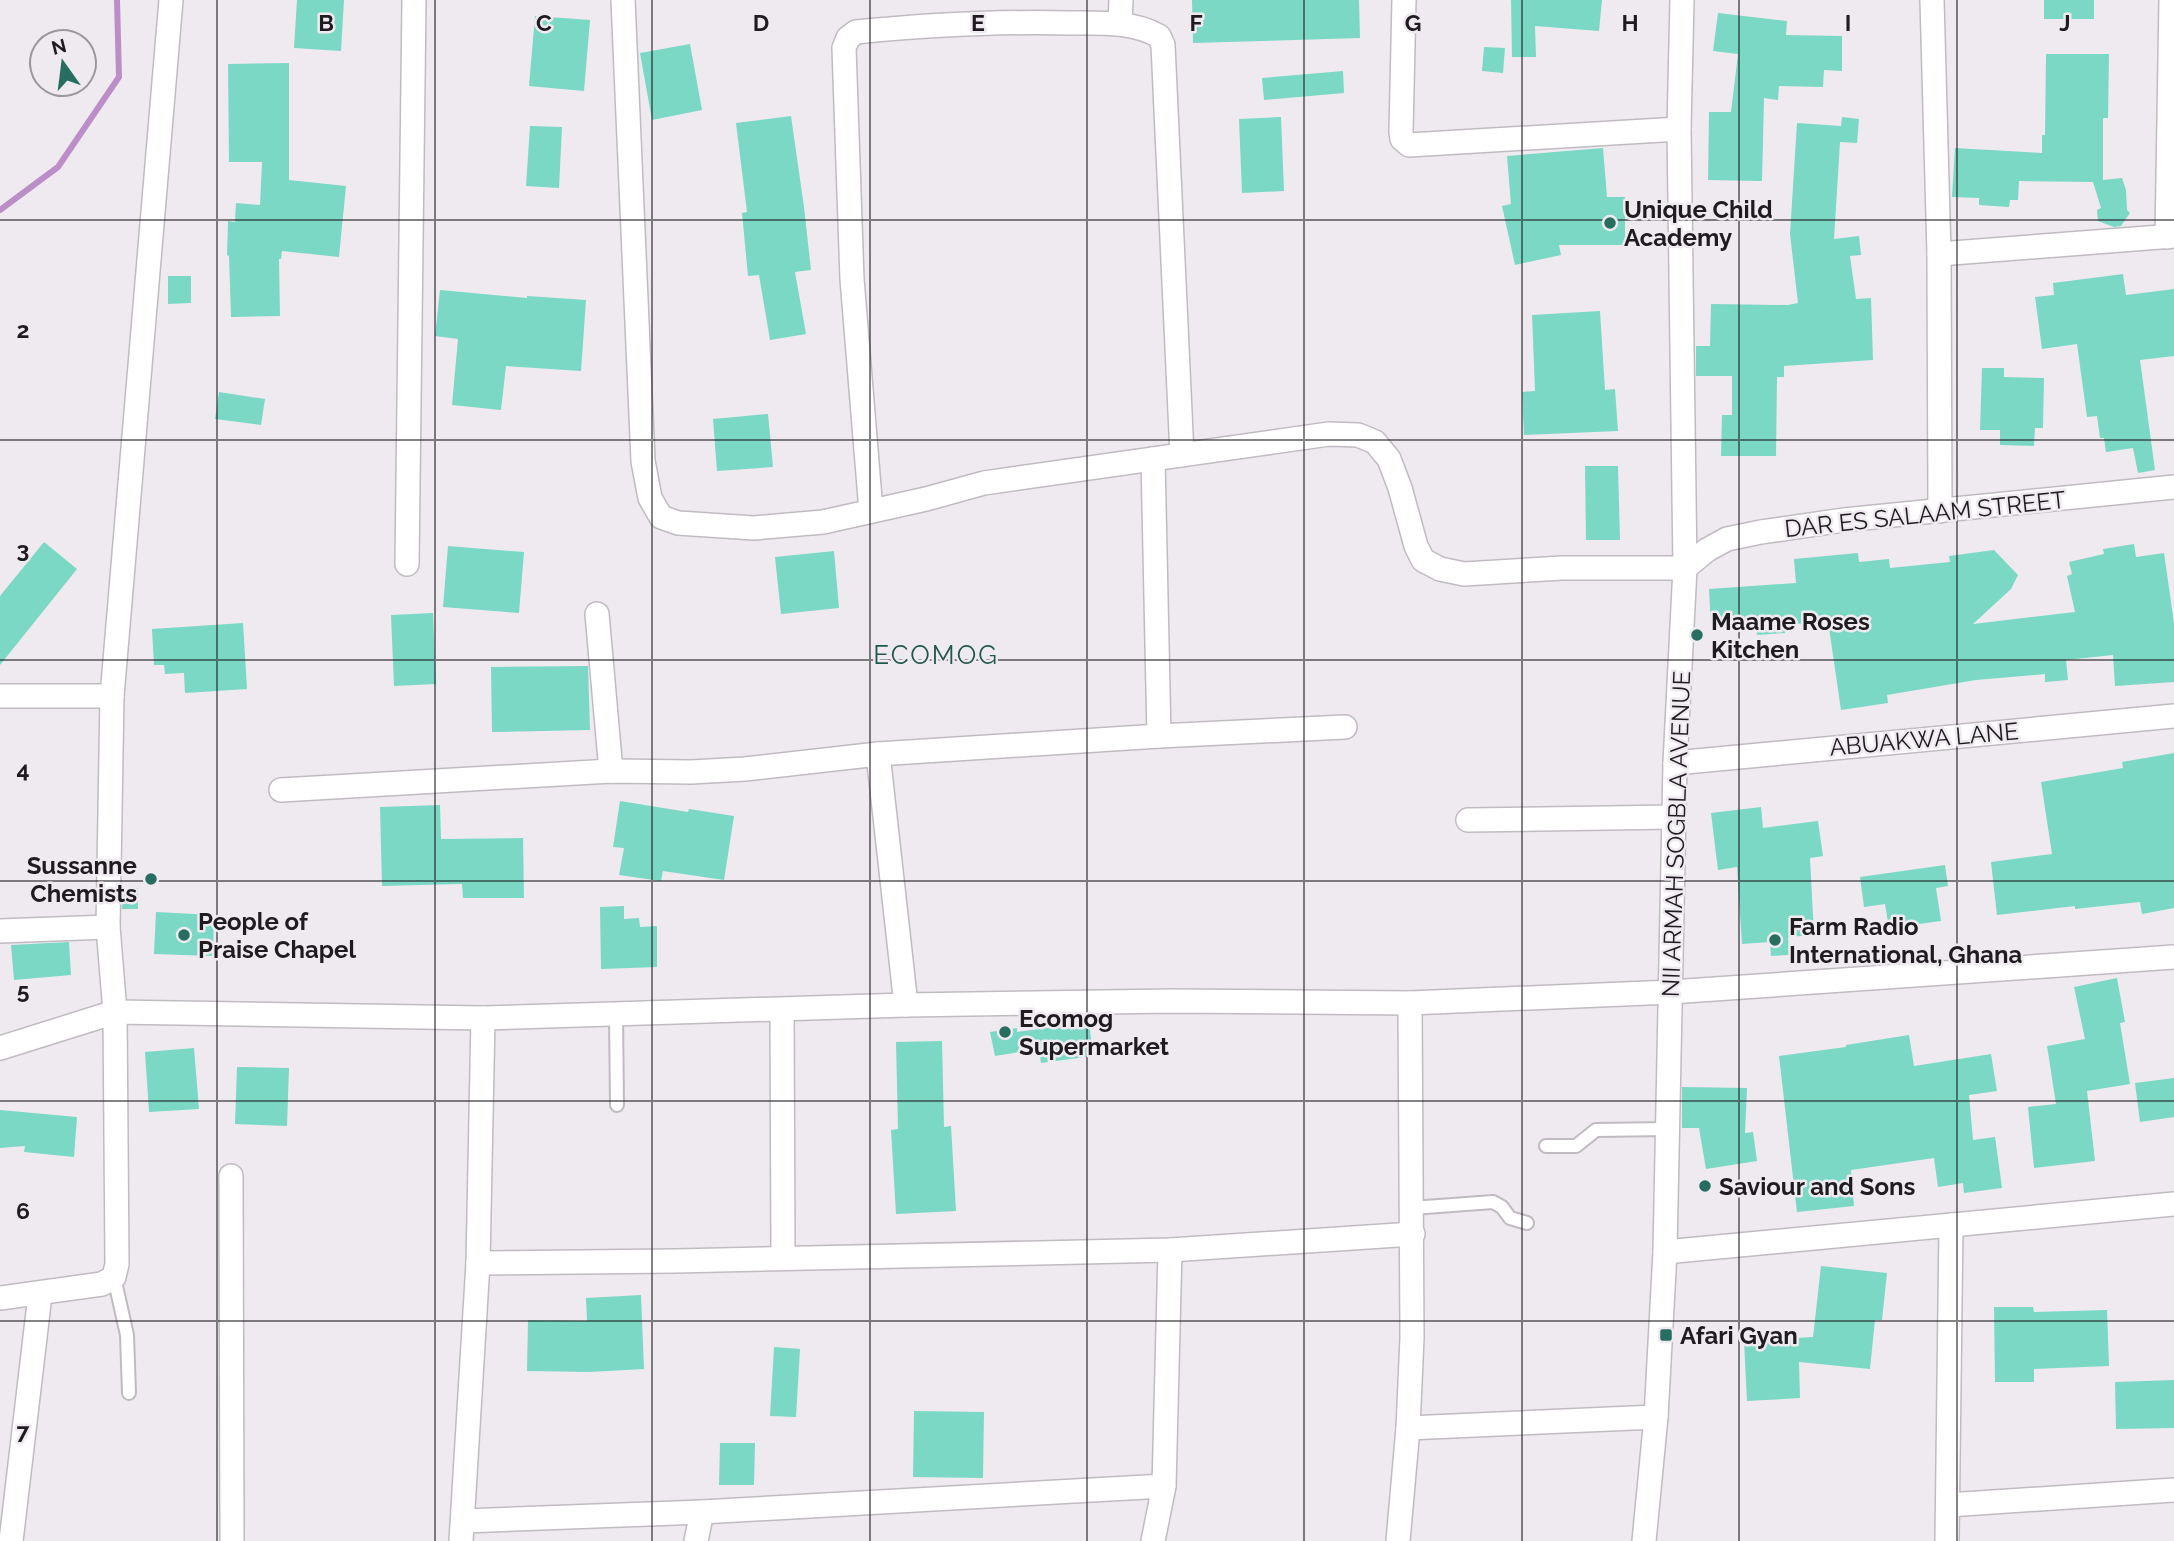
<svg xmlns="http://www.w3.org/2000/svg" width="2174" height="1541" font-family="Raleway,sans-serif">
<rect width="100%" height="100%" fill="#efeaf0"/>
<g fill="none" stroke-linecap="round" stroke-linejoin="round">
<polyline stroke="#bc8ec7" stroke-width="6" points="0,210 58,167 119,77 117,0"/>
</g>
<g fill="#7ad8c5">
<polygon points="297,0 344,0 341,51 294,48"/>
<polygon points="1192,0 1359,0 1360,38 1193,43"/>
<polygon points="1511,0 1602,0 1599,31 1535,26 1536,57 1512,57"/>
<rect x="2044" y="0" width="50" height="19"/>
<polygon points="1718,13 1787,21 1786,35 1842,36 1842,71 1824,70 1823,87 1779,86 1778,100 1764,98 1762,181 1708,180 1709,112 1731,112 1738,54 1713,51"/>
<polygon points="535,16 590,20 584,91 529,86"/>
<polygon points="690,44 702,110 652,120 640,53"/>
<polygon points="1484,47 1505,48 1503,73 1482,71"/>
<polygon points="2046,54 2109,54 2108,118 2103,118 2103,180 2122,178 2126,190 2127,210 2130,213 2121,226 2114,227 2098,221 2097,210 2101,208 2093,182 2019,181 2018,200 2010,200 2009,207 1979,205 1979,198 1952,197 1955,148 2042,153 2042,135 2045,135"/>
<polygon points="289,63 289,180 346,186 339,257 282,251 281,259 279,259 280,316 231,317 229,256 227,255 228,221 235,222 236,203 260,205 262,162 229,162 228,64"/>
<polygon points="1343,71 1344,93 1264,100 1262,78"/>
<polygon points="791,116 804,207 811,270 795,272 806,334 770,340 759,275 748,276 742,213 747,212 736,123"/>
<polygon points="1281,117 1284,191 1242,193 1239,119"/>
<polygon points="1842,117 1859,119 1857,143 1840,142 1834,239 1859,236 1861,255 1850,256 1856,299 1871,298 1873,360 1784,366 1784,377 1777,377 1776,456 1721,456 1722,415 1732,415 1732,376 1696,376 1696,346 1710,346 1711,304 1788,305 1798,303 1790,234 1797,123 1841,126"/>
<polygon points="530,126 562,127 559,188 526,186"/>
<polygon points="1603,148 1607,197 1625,197 1625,245 1559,245 1561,255 1515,265 1502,206 1511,204 1507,156"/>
<polygon points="2123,274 2126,295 2174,289 2174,356 2140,360 2155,470 2138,473 2133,448 2106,452 2104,438 2100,438 2097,416 2087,417 2077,344 2042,349 2035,297 2054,295 2053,283"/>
<polygon points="168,276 191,276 191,303 168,304"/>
<polygon points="440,290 527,298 527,296 586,300 581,371 506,366 501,410 452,405 458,339 435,336"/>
<polygon points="1600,311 1605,390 1615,389 1618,431 1524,435 1522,392 1535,391 1532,315"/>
<polygon points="1982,368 2004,368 2004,377 2044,378 2043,428 2035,428 2034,446 2000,445 2000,430 1980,430"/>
<polygon points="219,392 265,399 261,425 215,419"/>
<polygon points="768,414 773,467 717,471 713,419"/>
<polygon points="1585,466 1618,466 1620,540 1586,540"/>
<polygon points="44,542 77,569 0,665 0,596"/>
<polygon points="2134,544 2136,557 2164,553 2174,623 2174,682 2115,686 2113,655 2066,660 2068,680 2045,682 2045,674 1976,680 1887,695 1888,703 1841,710 1828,621 1785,625 1785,633 1757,635 1756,625 1711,628 1709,589 1796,583 1794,559 1858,553 1859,562 1889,559 1890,568 1950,562 1949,556 1994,550 2018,575 2011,589 1973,624 2075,612 2067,576 2072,574 2069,562 2104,554 2103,549"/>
<polygon points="448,546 524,552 519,613 443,607"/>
<polygon points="834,551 839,608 781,614 775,557"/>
<polygon points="433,613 436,684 394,686 391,615"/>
<polygon points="243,623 247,689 185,693 184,673 165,674 164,665 154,665 152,629"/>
<polygon points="588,666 590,730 492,732 491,667"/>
<polygon points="2174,753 2174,908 2142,914 2140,902 2075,909 2075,906 1997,915 1991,862 2052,854 2041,782 2123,768 2122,762"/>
<polygon points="620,801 688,812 689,809 734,816 724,880 663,871 661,881 619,875 624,848 613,847"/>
<polygon points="440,805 441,839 523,838 524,898 463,898 462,884 382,886 380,807"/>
<polygon points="1761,807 1763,828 1818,821 1823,856 1810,858 1814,935 1788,937 1789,955 1771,956 1770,942 1742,944 1737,867 1718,870 1711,813"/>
<polygon points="1945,865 1948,886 1936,888 1941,921 1889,928 1885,904 1864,907 1860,877"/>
<polygon points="123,888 138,888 138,909 122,909"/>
<polygon points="624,906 624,919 639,918 640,927 657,926 657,967 601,969 600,907"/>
<polygon points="156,912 214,915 213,956 154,954"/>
<polygon points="69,942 71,975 14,980 11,945"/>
<polygon points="2117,978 2125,1022 2120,1023 2130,1084 2087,1091 2095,1161 2034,1168 2028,1107 2056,1104 2047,1046 2085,1039 2074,987"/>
<polygon points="1089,1022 1093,1056 1041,1063 1039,1049 995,1056 990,1032 1017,1028 1017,1032"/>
<polygon points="1909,1035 1914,1066 1991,1054 1997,1091 1969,1095 1973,1140 1995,1137 2002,1188 1964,1193 1963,1183 1938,1187 1934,1158 1851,1170 1854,1206 1797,1212 1779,1056 1846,1047 1846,1045"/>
<polygon points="942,1041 944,1127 951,1126 956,1211 896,1214 891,1130 898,1129 896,1042"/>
<polygon points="194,1048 199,1109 149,1112 145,1052"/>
<polygon points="237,1067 289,1068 287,1126 235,1124"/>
<polygon points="2174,1078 2174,1117 2140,1122 2135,1083"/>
<polygon points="1682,1087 1747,1088 1745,1133 1753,1132 1757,1161 1706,1169 1699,1128 1682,1128"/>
<polygon points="0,1110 77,1117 74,1157 24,1152 25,1146 0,1148"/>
<polygon points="1821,1266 1887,1273 1882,1320 1875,1320 1870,1369 1799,1362 1800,1398 1747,1401 1744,1341 1813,1337"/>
<polygon points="641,1295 644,1369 589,1372 527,1371 528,1320 587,1321 586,1298"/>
<polygon points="1994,1307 2033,1307 2034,1312 2107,1310 2109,1366 2034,1369 2034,1382 1995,1382"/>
<polygon points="774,1347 800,1349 796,1417 770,1416"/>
<polygon points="2174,1380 2174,1428 2116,1429 2115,1382"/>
<polygon points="914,1411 984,1412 983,1478 913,1477"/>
<polygon points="720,1443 755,1443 754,1485 719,1485"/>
</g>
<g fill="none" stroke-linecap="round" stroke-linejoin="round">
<g stroke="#c0bbc1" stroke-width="16">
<g id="service">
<polyline points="616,1014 617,1105"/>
<polyline points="1546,1146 1576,1146 1596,1130 1668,1129"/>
<polyline points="1412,1208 1493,1202 1502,1207 1510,1218 1527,1223"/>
<polyline points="114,1277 127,1335 129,1393"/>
</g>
</g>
<g stroke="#c0bbc1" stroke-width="26">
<g id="minor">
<polyline points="623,0 643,461 650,498 661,517 678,523 754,528 823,522 926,499 984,483 1329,434 1358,435 1375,442 1389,459 1400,488 1416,546 1423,560 1440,569 1464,574 1562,568 1685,568 1707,550 1727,539 1761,532 1844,520 2174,487"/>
<polyline points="1404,0 1401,132 1402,139 1409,145 1679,129"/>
<polyline points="1932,0 1939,254 1940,511"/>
<polyline points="1120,24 1121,0"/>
<polyline points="2167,237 2171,0"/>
<polyline points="1939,254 2174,236"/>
<polyline points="1153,459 1159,736"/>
<path d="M 871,511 L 852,279 L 844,48 L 848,38 L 856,32 C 928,25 998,21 1070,23 C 1100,23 1132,21 1159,36 L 1163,45 L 1182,455"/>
<polyline points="407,564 414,0"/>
<polyline points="597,614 611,771"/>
<polyline points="0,696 112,696"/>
<polyline points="878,754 906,1005"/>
<polyline points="1675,763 2174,716"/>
<polyline points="281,790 611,771 691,772 745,769 878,754 1159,736 1345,727"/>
<polyline points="1468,820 1674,817"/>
<polyline points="0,931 108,927"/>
<polyline points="782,1010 783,1258"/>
<polyline points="0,1048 115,1012 483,1018 906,1005 1173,1001 1410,1003 1671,992 2174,957"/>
<polyline points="231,1176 232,1541"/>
<polyline points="1665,1252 2174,1204"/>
<polyline points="478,1263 675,1261 1170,1250 1413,1234"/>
<polyline points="0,1298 102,1284 114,1277 117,1264 115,1012 108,927 112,696 171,0"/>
<polyline points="1408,1428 1656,1417"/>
<polyline points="1948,1505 2174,1490"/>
<polyline points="464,1521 702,1512 1164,1486"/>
<polyline points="11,1541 40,1295"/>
<polyline points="461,1541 478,1263 483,1018"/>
<polyline points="696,1541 702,1512"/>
<polyline points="1153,1541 1164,1486 1170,1250"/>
<polyline points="1398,1541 1408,1428 1412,1338 1410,1003"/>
<polyline points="1644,1541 1656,1417 1665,1252 1675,763 1685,568 1679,129 1682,0"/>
<polyline points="1947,1541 1951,1225"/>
</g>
</g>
<use href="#service" stroke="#fff" stroke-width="12"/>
<use href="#minor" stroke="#fff" stroke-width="23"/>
</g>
<path fill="none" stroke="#1e1c1f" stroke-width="2" stroke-opacity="0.55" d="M 217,0 L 217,1541M 435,0 L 435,1541M 652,0 L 652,1541M 870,0 L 870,1541M 1087,0 L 1087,1541M 1304,0 L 1304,1541M 1522,0 L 1522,1541M 1739,0 L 1739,1541M 1957,0 L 1957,1541M 0,220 L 2174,220M 0,440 L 2174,440M 0,660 L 2174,660M 0,881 L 2174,881M 0,1101 L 2174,1101M 0,1321 L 2174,1321"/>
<g fill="#276d60" stroke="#efeaf0" stroke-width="2.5">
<circle cx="1610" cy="223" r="7"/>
<circle cx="1697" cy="635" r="7"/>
<circle cx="151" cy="879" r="7"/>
<circle cx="184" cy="935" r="7"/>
<circle cx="1775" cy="940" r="7"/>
<circle cx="1005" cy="1032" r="7"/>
<circle cx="1705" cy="1186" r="7"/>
<rect x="1659" y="1328" width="14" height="14" rx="3.5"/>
</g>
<g text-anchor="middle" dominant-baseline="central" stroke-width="5" stroke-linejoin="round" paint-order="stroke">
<g font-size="24" font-weight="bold" fill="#1e1c1f" stroke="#efeaf0" text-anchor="start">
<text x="1624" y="209">Unique Child<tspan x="1624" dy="28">Academy</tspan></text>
<text x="1711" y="621">Maame Roses<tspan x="1711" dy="28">Kitchen</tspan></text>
<text x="137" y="865" text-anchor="end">Sussanne<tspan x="137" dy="28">Chemists</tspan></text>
<text x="198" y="921">People of<tspan x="198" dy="28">Praise Chapel</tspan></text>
<text x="1789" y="926">Farm Radio<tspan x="1789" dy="28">International, Ghana</tspan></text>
<text x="1019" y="1018">Ecomog<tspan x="1019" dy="28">Supermarket</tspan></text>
<text x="1719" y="1186">Saviour and Sons</text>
<text x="1680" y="1335">Afari Gyan</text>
</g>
<g font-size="24" fill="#1e1c1f" stroke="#efeaf0">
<text transform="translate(1925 514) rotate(-6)">DAR ES SALAAM STREET</text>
<text transform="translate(1924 739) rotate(-5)">ABUAKWA LANE</text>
<text transform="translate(1676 834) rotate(-88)">NII ARMAH SOGBLA AVENUE</text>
</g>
<g font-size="26" letter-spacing="2" fill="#21584e" stroke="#efeaf0">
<text x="936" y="655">ECOMOG</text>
</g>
</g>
<g font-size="23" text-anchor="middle" font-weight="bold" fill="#1e1c1f" stroke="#efeaf0" stroke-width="5" stroke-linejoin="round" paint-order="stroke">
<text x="326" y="31">B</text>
<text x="544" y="31">C</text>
<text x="761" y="31">D</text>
<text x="978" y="31">E</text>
<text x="1196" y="31">F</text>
<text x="1413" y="31">G</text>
<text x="1630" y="31">H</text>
<text x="1848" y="31">I</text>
<text x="2065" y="31">J</text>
<text x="23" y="338">2</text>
<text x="23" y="558">3</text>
<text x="23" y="778">4</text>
<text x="23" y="999">5</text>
<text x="23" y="1219">6</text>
<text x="23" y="1439">7</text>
</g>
<g transform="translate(63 63) rotate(346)"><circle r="33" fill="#efeaf0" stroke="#9b989c" stroke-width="2"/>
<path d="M0-5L12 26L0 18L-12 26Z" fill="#276d60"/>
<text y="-10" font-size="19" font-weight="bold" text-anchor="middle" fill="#1e1c1f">N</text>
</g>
</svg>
